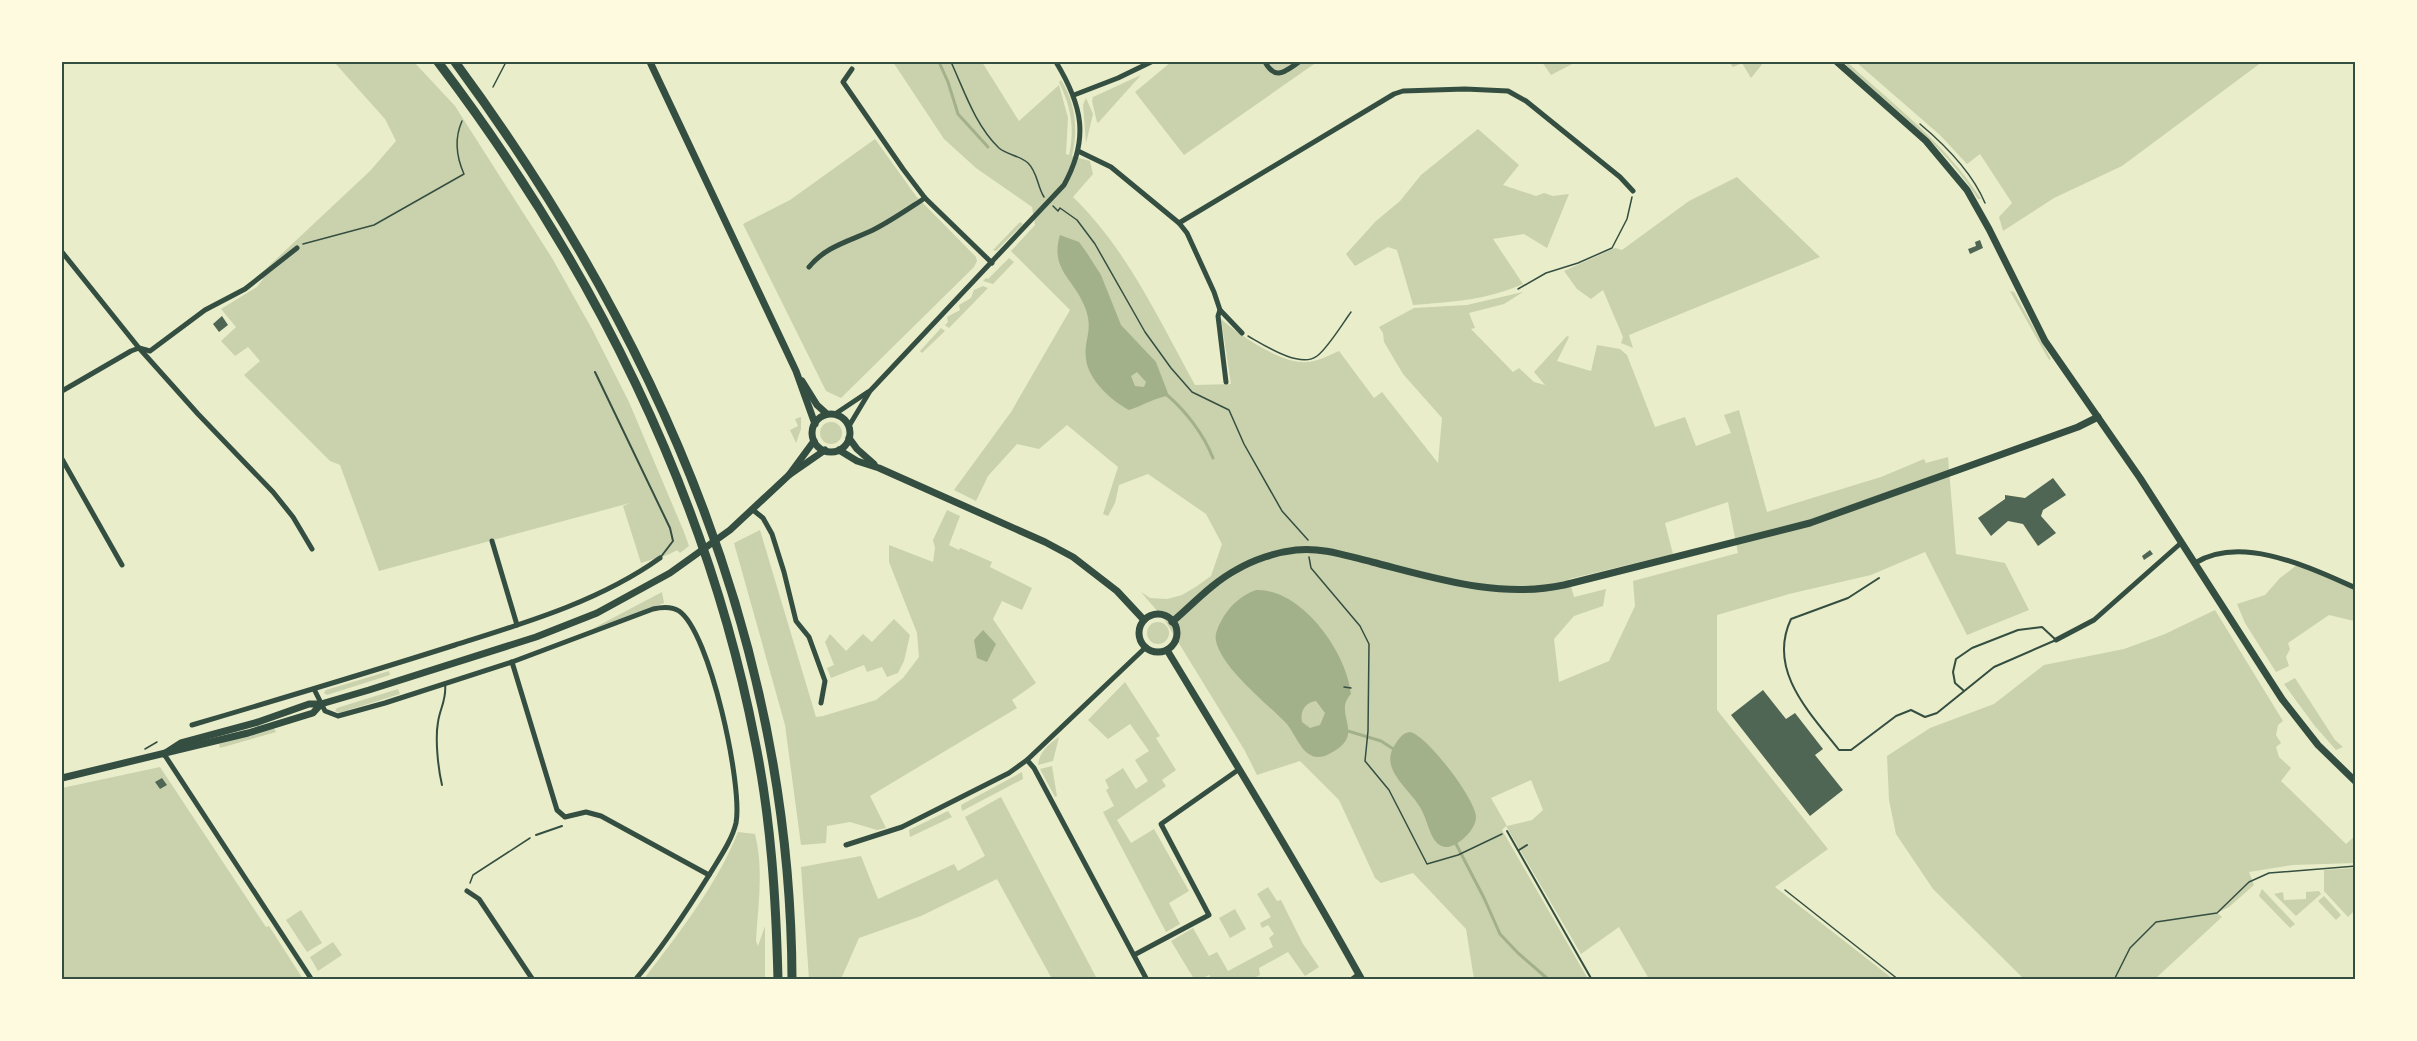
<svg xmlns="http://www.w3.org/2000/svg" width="2417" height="1041" font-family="'Roboto Condensed',sans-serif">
<rect width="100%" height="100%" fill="#e9edc9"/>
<g fill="#cad2ad" fill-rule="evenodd">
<path d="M 334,62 L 414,62 L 455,106 L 552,258 L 592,329 L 629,402 L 684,532 L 689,546 L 680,553 L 677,550 C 669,556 652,559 641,563 L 623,506 L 630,503 L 379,571 L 340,465 L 330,461 L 244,375 L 260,361 L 248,347 L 235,356 L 221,341 L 236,327 L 221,309 L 257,287 L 263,279 L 257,277 L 370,171 L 396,141 L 385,119 Z"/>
<path d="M 893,62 L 982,62 L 1019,121 L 1059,85 L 1068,118 L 1066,154 L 1069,155 C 1075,128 1071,107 1059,82 L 1061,80 C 1076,103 1078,130 1072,156 L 1090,161 L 1093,174 L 1073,197 C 1127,249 1159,320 1195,385 L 1231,384 L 1221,319 C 1239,335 1283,365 1308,362 C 1318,361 1330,355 1339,351 L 1374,398 L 1382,392 L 1438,463 L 1442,418 L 1403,374 L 1384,342 L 1383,333 L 1379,327 L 1414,308 L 1467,305 L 1523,292 L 1504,304 L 1469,313 L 1475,328 L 1471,329 L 1513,372 L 1519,368 L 1534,382 L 1545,385 L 1534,372 L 1567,336 L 1569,337 L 1557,361 L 1591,371 L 1597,345 L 1620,349 L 1627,355 L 1655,427 L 1685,417 L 1696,446 L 1731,433 L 1724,415 L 1739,410 L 1767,512 L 1881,477 L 1924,459 L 1926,463 L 1948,457 L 1956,554 L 2005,563 L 2029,610 L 1967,635 L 1925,552 L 1871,575 L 1789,594 L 1717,615 L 1717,710 L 1828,849 L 1775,887 L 1893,979 L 1649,979 L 1619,927 L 1581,954 L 1506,826 L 1502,830 L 1588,979 L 1474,979 L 1466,929 L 1413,873 L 1381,883 L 1375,878 L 1339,800 L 1300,761 L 1257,775 L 1245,751 L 1164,619 L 1141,592 L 1150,598 L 1167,599 L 1182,595 L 1197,586 L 1211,576 L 1222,544 L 1206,514 L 1148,474 L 1119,485 L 1115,503 L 1108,516 L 1103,514 L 1118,467 L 1067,425 L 1039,449 L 1017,444 L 988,476 L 976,501 L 954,490 L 1011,412 L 1070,310 L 1011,251 L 1035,225 L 1032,207 L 976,168 L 944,139 ZM 1728,502 L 1738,553 L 1633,581 L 1635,606 L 1609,661 L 1559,682 L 1554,639 L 1574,616 L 1603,606 L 1606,589 L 1574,597 L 1569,579 L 1673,554 L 1665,523 ZM 1531,780 L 1543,810 L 1532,820 L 1507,826 L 1491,798 Z"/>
<polygon points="1171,62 1317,62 1184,155 1135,92"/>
<polygon points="1542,62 1576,62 1551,75"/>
<polygon points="1729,62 1764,62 1751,78 1742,63 1733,67"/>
<path d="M 1843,62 L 1847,62 C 1895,106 1945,143 1981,199 L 1978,199 C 1944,143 1889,107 1843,62 Z"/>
<polygon points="1856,62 2262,62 2122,166 2054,198 2003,231 1999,217 2012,203 1980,154 1967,164 1940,135"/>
<polygon points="1141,75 1098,123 1097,122 1092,101 1093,97"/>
<polygon points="1086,98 1093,114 1086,143 1083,105"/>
<path d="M 1478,129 L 1519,165 L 1503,185 L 1536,196 L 1544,193 L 1553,196 L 1569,194 L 1547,248 L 1524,234 L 1493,239 L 1523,284 C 1488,300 1450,302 1413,305 L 1397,250 L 1388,247 L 1355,266 L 1346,254 L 1376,221 L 1400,201 L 1421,175 Z"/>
<polygon points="875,139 916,196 976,257 977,261 974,267 841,398 826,391 743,224 790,200"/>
<polygon points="1737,177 1820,257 1629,335 1633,348 1621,343 1623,337 1603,290 1591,299 1577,289 1564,271 1615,248 1622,250 1689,201"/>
<polygon points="1020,222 1023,224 996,251 993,250"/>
<polygon points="1009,258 1014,262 993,284 983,281 986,278 988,279"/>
<polygon points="983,286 988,288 949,328 945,325 948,322 947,317 960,310 959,305 971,298 974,290"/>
<polygon points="2010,291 2014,292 2051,359 2049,360"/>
<polygon points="941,328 945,331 922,353 920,351"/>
<polygon points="801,417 801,429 796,443 790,430 798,426 795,419"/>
<circle cx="831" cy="433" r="11"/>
<polygon points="947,510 960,516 949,545 959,550 960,548 992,562 990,567 1032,588 1022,610 1002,601 993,619 1036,683 1012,700 1017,708 870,796 886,828 877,830 850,822 827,826 826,843 801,845 785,725 734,543 760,530 816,717 823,716 876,700 903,678 919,657 917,633 889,562 889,545 933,562 935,548 933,540"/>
<polygon points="2297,565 2355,590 2355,624 2354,621 2329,615 2288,643 2290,649 2286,657 2289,666 2276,672 2245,623 2237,604 2265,595 2280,578"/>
<polygon points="662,592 664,603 592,629"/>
<polygon points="2215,610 2283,721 2278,725 2276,735 2281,743 2276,747 2279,757 2291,768 2281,781 2346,844 2355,836 2355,863 2293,865 2249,872 2254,885 2229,907 2217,913 2222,917 2155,979 2024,979 1933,889 1896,834 1889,800 1887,756 1930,728 1994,704 2044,665 2124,649 2165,634"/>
<polygon points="894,619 910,635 904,661 898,673 887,677 882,667 867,672 864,665 831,678 827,668 834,665 825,642 830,634 846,651 863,634 872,642"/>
<circle cx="1158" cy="633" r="11"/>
<polygon points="389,671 390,675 327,695 324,693 326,690"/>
<polygon points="2295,678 2335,740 2343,747 2336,750 2314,725 2284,684"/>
<polygon points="1125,682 1160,736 1156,738 1176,770 1162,780 1166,786 1117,820 1131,843 1154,829 1189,891 1169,903 1180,924 1166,932 1103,812 1114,806 1106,790 1109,788 1105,780 1123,768 1136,789 1148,781 1135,760 1149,751 1130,724 1108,739 1088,720"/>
<polygon points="398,689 400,694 339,713 335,711 337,708"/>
<polygon points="274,728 276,732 220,748 219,744"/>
<path d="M 1059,737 L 1053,761 L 1038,765 C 1039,752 1049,744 1059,737 Z"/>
<polygon points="1052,766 1057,796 1055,797 1040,769"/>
<polygon points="160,767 266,927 269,926 303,979 62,980 62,788"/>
<polygon points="1022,772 1023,779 962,811 961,805"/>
<polygon points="1001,797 1097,979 1052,979 997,879 921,916 859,938 841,979 809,979 801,867 861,856 878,899 954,864 958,871 985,856 965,817"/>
<polygon points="948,811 952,817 910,837 909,830"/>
<path d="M 738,832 L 755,834 C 764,870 758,905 756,941 L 758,946 L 765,926 L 765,979 L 644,979 C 678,934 717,885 738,832 Z"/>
<polygon points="2355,868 2355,910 2348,917 2324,891 2324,870"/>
<polygon points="1268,887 1277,901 1281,900 1303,944 1319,967 1305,976 1288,952 1259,968 1260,975 1252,979 1212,979 1209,975 1201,979 1194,979 1171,941 1193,928 1209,956 1217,952 1228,971 1273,947 1269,938 1274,934 1268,925 1262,928 1260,923 1271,917 1257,894"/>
<polygon points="2262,889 2295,924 2290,928 2259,896"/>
<polygon points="2319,891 2321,894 2296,916 2274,894 2283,892 2284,900 2306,899 2306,892"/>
<polygon points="2324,896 2341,915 2336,920 2318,901"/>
<polygon points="1235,909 1246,929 1230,938 1219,918"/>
<polygon points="301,910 322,943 307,952 286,920"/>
<polygon points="333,942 342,955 318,971 310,957"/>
</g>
<g fill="#a3b18a" fill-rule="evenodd">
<path d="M 1060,235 L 1079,242 L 1087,253 L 1101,275 L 1121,325 L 1156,362 L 1169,396 C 1158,396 1142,406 1129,410 C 1112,401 1088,380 1086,359 C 1083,339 1095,330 1084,305 C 1072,277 1050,269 1060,235 ZM 1137,372 L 1146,382 L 1144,387 L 1135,386 L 1131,376 Z"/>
<path d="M 1256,590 C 1301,588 1347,652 1351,694 C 1331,715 1370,735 1327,755 C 1303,765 1297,734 1285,722 C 1265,702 1222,668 1216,641 C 1214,633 1220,623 1224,616 C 1232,604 1242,595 1256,590 ZM 1316,701 L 1325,713 L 1320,725 L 1310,728 L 1302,722 C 1300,712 1304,703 1316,701 Z"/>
<polygon points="983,630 996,644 987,662 977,658 974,640"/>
<path d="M 1410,732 C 1427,735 1476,800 1476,817 C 1476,828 1463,841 1454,845 C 1448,848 1442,848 1437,843 C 1429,835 1427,819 1421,809 C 1410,788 1377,769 1396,743 C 1400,737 1403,733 1410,732 Z"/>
</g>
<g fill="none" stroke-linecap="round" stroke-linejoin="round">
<g stroke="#a3b18a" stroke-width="3">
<polyline points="939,62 948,82 958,114 988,147"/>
<path d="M 1167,395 C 1186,411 1204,435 1213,458"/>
<polyline points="1348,731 1381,741 1395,750"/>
<polyline points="1455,842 1484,898 1500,934 1518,953 1549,980"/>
</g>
</g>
<g fill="#4f6655">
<polygon points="1980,240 1983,248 1970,254 1968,249 1976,246 1975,242"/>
<polygon points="222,316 228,325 219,332 213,324"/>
<polygon points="2053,478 2066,495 2043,510 2041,516 2056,533 2038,546 2023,524 2008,521 1991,536 1978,518 2005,499 2005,495 2025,498"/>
<polygon points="2150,550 2153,554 2144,560 2142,556"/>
<polygon points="1763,690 1786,719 1795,713 1823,749 1815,755 1843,790 1810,816 1731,715"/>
<polygon points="162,778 167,785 160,789 155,782"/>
</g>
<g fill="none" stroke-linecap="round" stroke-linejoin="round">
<g stroke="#344e41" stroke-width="1.5">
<path d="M 951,62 C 964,90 975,125 999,148 C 1007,155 1019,155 1028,163 C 1038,173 1037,186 1044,197"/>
<polyline points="493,87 506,62"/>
<path d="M 1920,124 C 1945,145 1972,172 1985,203"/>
<polyline points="1053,206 1058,211 1060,208 1077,220 1095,244 1145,332 1171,368 1192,392 1229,410 1244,444 1282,511 1308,540"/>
<path d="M 303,244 L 374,225 L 464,174 C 456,156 454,139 462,121"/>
<polyline points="1518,289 1546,273 1578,263 1612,248 1627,219 1632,197"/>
<path d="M 1248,336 C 1264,345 1300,369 1317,356 C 1327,349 1343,323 1351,312"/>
<polyline points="1309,557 1311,568 1360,626 1369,644 1368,731 1365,761 1389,790 1427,864 1458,855 1502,834"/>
<polyline points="1344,687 1351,688"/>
<polyline points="145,749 157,742"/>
<polyline points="470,883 473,875 530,838"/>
<polyline points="1785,890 1899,980"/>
<polyline points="2114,980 2130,948 2156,922 2217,913 2249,882 2269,873 2356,866"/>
</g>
<g stroke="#344e41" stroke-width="2">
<polyline points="595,372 670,528 673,541 660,558"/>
<path d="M 1879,578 L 1848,598 L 1791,619 C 1767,670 1809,712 1839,750 L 1851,750 L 1896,716 L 1911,710 L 1925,717 L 1937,713 L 1994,667 L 2056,640 L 2042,627 L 2018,630 L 1972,648 L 1956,659 L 1953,672 L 1955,683 L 1963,690"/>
<path d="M 442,785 C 438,768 435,739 438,722 C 440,708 447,699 445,684"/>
<polyline points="1507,831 1592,980"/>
<polyline points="536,835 562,826"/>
<polyline points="1519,850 1527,845"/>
</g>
<g stroke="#344e41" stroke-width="5">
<path d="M 1265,62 C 1276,81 1284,72 1299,62"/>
<polyline points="852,69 843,82 903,169 925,198 992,263"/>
<polyline points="1074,95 1118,78 1151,62"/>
<polyline points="1078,151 1111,167 1179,223 1187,233 1214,292 1220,310 1242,333"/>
<polyline points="1179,223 1394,94 1403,91 1465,89 1508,91 1526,101 1620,177 1633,191"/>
<polyline points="62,252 139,348 198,414 273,492 293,517 312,549"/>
<path d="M 809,267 C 826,246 850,241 873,230 C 891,221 908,209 925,198"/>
<polyline points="1220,310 1218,316 1226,382"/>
<polyline points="62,391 131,351 139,348 150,351 205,310 245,289 297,248"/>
<polyline points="835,414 868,392"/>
<path d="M 849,426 L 870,391 L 1064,185 C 1090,138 1082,105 1056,62"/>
<polyline points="62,459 122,565"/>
<polyline points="753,510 763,518 772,534 784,572 796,621 809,637 825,681 821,703"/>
<polyline points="492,541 517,625"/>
<path d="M 2195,563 C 2242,534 2310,568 2356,588"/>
<polyline points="2056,640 2094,620 2181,543"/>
<polyline points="1146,647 1027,760 1034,768 1147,980"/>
<polyline points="512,662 557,810 565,817 586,812 601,816 709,875"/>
<path d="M 314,689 L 325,711 L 338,716 L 385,703 L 512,662 L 653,609 C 662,607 671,606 679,611 C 710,632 743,786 736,823 C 732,840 720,857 711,872 C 688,909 664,946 635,980"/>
<path d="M 192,725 C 280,699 367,673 455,645 C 525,623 600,601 660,558"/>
<polyline points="164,754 312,980"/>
<polyline points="846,845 902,827 1009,773 1027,760"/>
<polyline points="467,891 479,899 533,980"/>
<polyline points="1134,955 1209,915 1161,824 1238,770"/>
<polyline points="1351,980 1359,974"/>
</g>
<g stroke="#344e41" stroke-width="7">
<polyline points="650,62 796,371 815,424"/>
<polyline points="1837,62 1926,141 1967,190 1989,229 2045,341 2140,478 2282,699 2318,745 2356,782"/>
<polyline points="802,381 817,405 827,414"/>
<circle cx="831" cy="433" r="19"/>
<polyline points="849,438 857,449 874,464"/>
<polyline points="839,450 857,461 879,468 1045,542 1073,557 1117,591 1144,620"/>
<polyline points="789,475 825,450"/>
<circle cx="1158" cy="633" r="19"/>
<path d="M 1172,622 C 1193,604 1212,583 1236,570 C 1253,560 1276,552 1296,550 C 1322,547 1347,556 1372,562 C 1435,578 1499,599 1564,585 L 1810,523 L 2078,427 L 2098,417"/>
<path d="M 1167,650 C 1233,759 1300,868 1362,980"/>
<polyline points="164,754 181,743 258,722 309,704 321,704 369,690 536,637 597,613 670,573 730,530 789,475 814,441"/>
<polyline points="62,778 248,733 313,713 321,704"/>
</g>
<g stroke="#344e41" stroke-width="9">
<path d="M 438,62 C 590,262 707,493 755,741 C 771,819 776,899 778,980"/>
<path d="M 455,62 C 654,332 791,639 792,980"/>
</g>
</g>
<rect width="2417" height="1041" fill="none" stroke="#fefae0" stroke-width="126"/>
<rect x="63" y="63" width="2291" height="915" fill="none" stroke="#344e41" stroke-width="2"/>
</svg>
